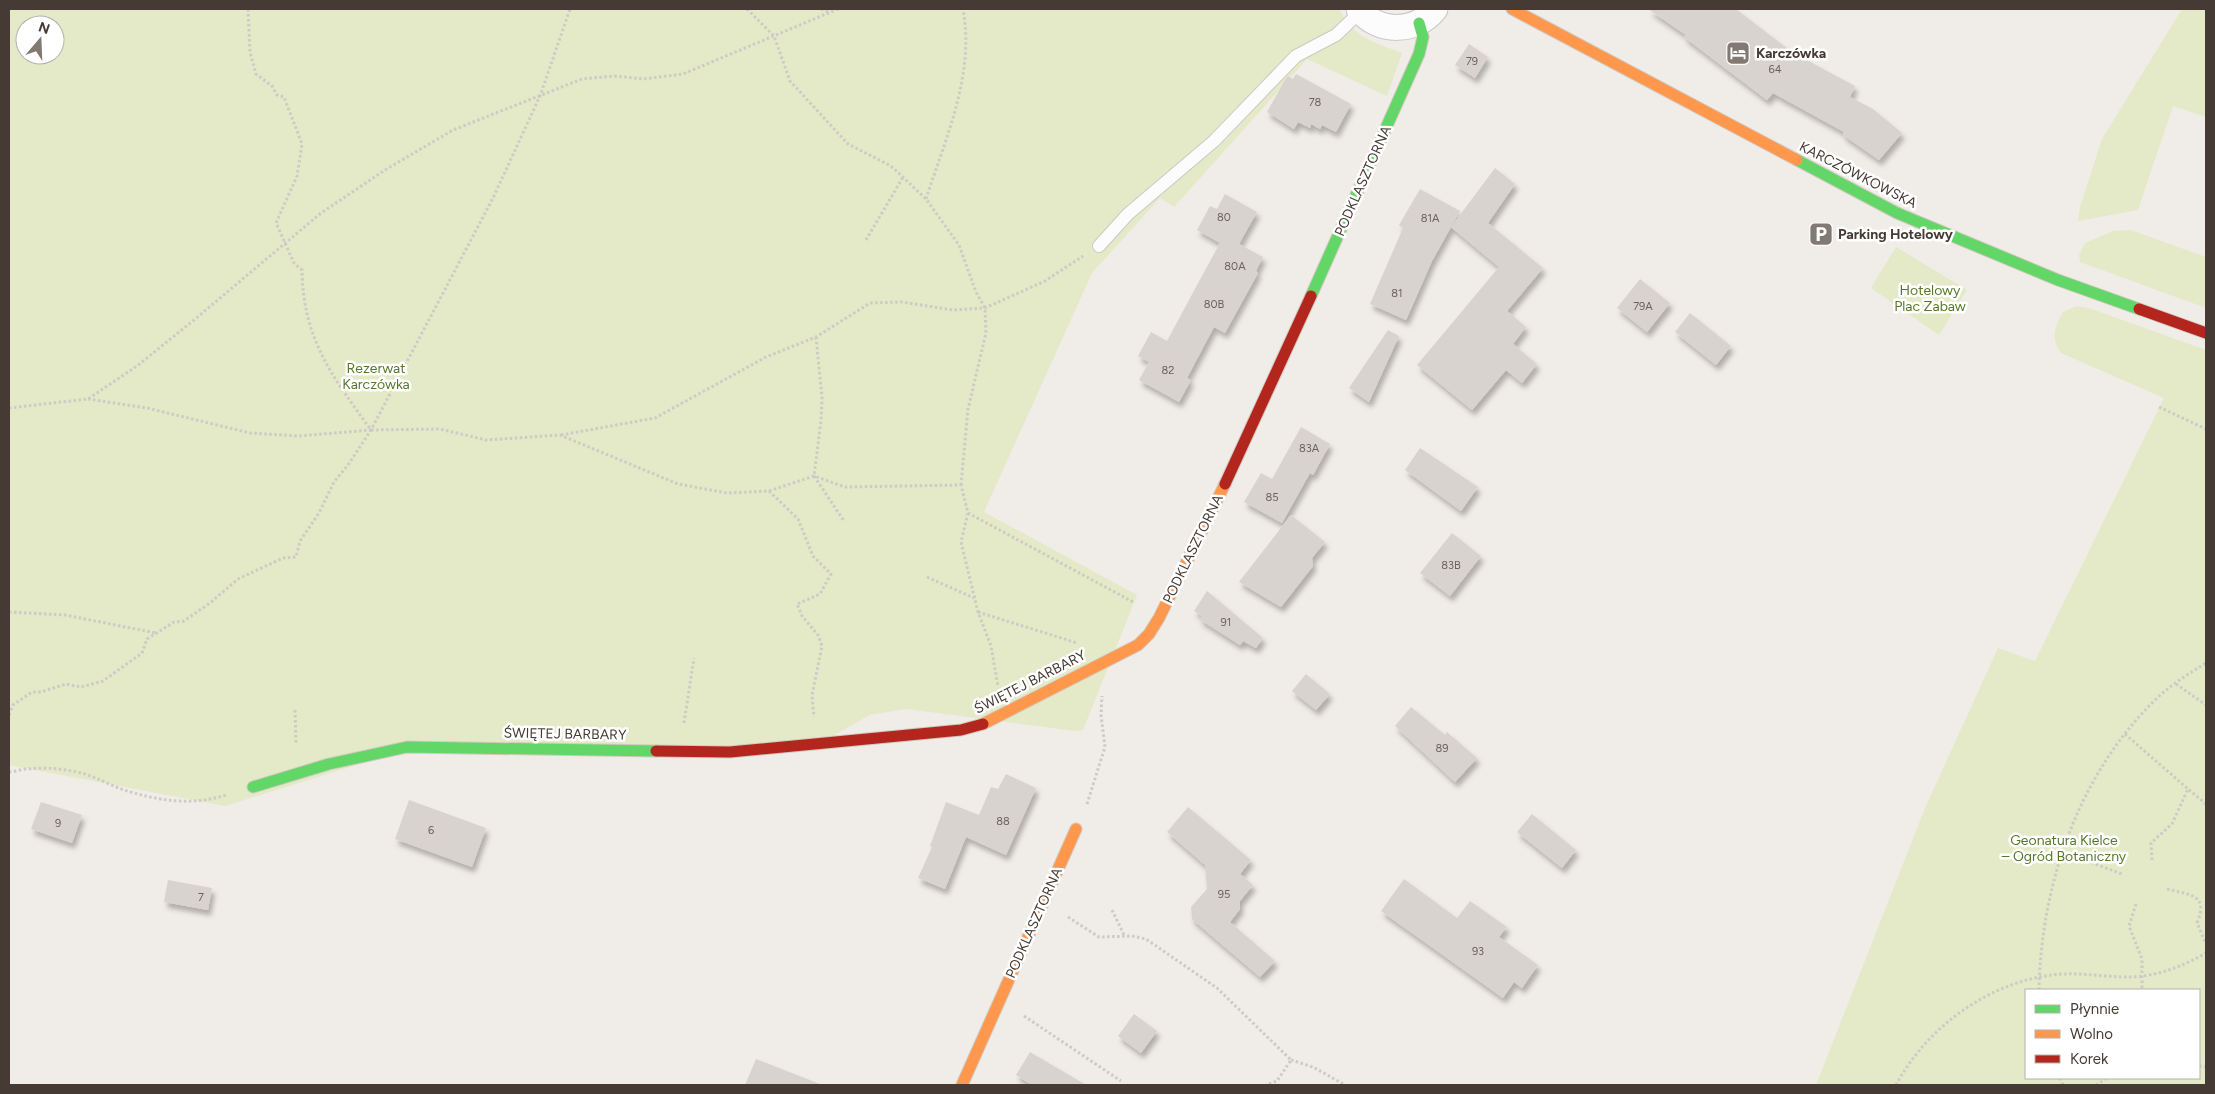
<svg xmlns="http://www.w3.org/2000/svg" width="2215" height="1094" font-family="Figtree,sans-serif">
<defs>
<filter id="shadow"><feDropShadow dx="3" dy="5.5" stdDeviation="2.5" flood-color="#0004"/></filter>
</defs>
<rect width="100%" height="100%" fill="#f0ece8"/>
<g fill="#e4eac7" fill-rule="evenodd">
<path d="M 9,9 L 1340,9 C 1350,37 1377,43 1402,53 L 1387,96 L 1307,59 L 1174,207 L 1160,198 L 1092,273 L 984,512 L 1137,595 L 1083,730 L 1075,731 L 906,709 L 870,715 L 817,745 L 421,745 L 225,806 L 9,765 ZM 25,25 L 55,25 L 55,55 L 25,55 Z"/>
<polygon points="2182,9 2206,9 2206,117 2173,106 2138,210 2078,221 2080,207 2102,139"/>
<polygon points="2131,230 2206,257 2206,308 2080,262 2079,255 2085,243 2113,231"/>
<polygon points="1896,247 1967,290 1939,335 1871,288"/>
<path d="M 2076,306 L 2089,308 L 2206,350 L 2206,1085 L 1816,1085 L 1925,808 L 1998,648 L 2035,661 L 2164,398 L 2061,353 C 2050,339 2055,326 2063,312 ZM 2199,990 L 2199,1078 L 2026,1078 L 2026,990 Z"/>
</g>
<g fill="#d8d3cf" filter="url(#shadow)">
<polygon points="1648,9 1736,9 1792,52 1855,86 1850,97 1873,109 1902,133 1879,160 1843,135 1844,132 1773,93 1767,100 1684,37 1686,35"/>
<polygon points="1469,44 1488,57 1475,78 1455,65"/>
<polygon points="1296,74 1351,104 1336,132 1322,125 1320,129 1311,124 1310,128 1298,122 1294,129 1267,112 1285,80 1288,76 1293,79"/>
<polygon points="1495,168 1515,184 1488,223 1543,268 1507,311 1526,327 1513,344 1537,364 1522,383 1506,370 1472,410 1417,365 1499,267 1451,227 1432,261 1406,320 1370,304 1403,228 1399,225 1420,189 1460,211 1451,227"/>
<polygon points="1225,194 1257,212 1239,244 1263,257 1256,271 1258,273 1225,333 1214,327 1187,378 1191,380 1179,402 1139,380 1149,362 1138,356 1151,332 1167,341 1203,274 1220,243 1197,230 1210,206 1217,209"/>
<polygon points="1640,279 1670,303 1647,332 1617,308"/>
<polygon points="1690,313 1731,346 1716,365 1675,332"/>
<polygon points="1388,330 1399,336 1369,402 1349,388"/>
<polygon points="1301,427 1330,444 1313,475 1310,473 1282,523 1244,502 1261,473 1272,479"/>
<polygon points="1420,448 1478,487 1461,511 1405,470"/>
<polygon points="1291,515 1325,542 1312,558 1313,566 1281,607 1239,582"/>
<polygon points="1452,533 1481,556 1450,596 1420,573"/>
<polygon points="1207,591 1263,638 1256,648 1243,641 1240,645 1199,619 1202,616 1194,611"/>
<polygon points="1306,674 1330,694 1316,710 1292,691"/>
<polygon points="1411,707 1445,735 1447,732 1477,758 1455,782 1395,726"/>
<polygon points="1006,774 1036,788 1006,855 966,837 945,889 918,878 932,847 930,846 946,802 979,815 991,787 998,789"/>
<polygon points="409,800 486,828 472,867 395,839"/>
<polygon points="41,802 82,815 72,843 31,829"/>
<polygon points="1188,807 1251,860 1240,874 1253,885 1240,901 1240,909 1230,922 1275,961 1260,977 1192,919 1191,907 1207,889 1205,865 1167,832"/>
<polygon points="1532,814 1576,850 1562,868 1517,832"/>
<polygon points="1404,879 1457,918 1470,901 1507,927 1499,937 1538,965 1522,988 1514,982 1503,998 1381,911"/>
<polygon points="168,880 212,888 208,910 164,902"/>
<polygon points="1134,1014 1157,1031 1141,1053 1118,1036"/>
<polygon points="1030,1052 1086,1085 1032,1085 1016,1075"/>
<polygon points="756,1059 820,1084 819,1085 745,1085"/>
</g>
<g fill="none" stroke-linecap="round" stroke-linejoin="round">
<g stroke="#ccc8c4" stroke-width="14">
<polyline id="lane" points="1099,246 1128,214 1214,141 1296,56 1336,35 1361,11"/>
</g>
<g stroke="#ccc8c4" stroke-width="27">
<path id="street" d="M 1359,9 C 1378,34 1416,33 1435,9"/>
</g>
<g stroke="#d1c9c0" stroke-width="13">
<g id="fast">
<polyline points="1797,160 1897,213 2058,280 2139,309"/>
<polyline points="1311,296 1419,54 1423,37 1419,23"/>
<polyline points="253,787 329,764 407,747 656,751"/>
</g>
</g>
<g stroke="#d1c9c0" stroke-width="13">
<g id="slow">
<polyline points="1512,9 1797,160"/>
<polyline points="983,724 1138,645 1149,634 1159,618 1225,484"/>
<polyline points="962,1085 1076,829"/>
</g>
</g>
<g stroke="#d1c9c0" stroke-width="13">
<g id="jam">
<polyline points="2139,309 2206,333"/>
<polyline points="1225,484 1311,296"/>
<polyline points="656,751 730,752 961,730 983,724"/>
</g>
</g>
<g stroke="#cecac6" stroke-width="3" stroke-dasharray="2.5 2.5" stroke-linecap="butt">
<path d="M 248,9 L 250,52 L 256,74 L 272,86 L 277,95 L 284,97 L 302,144 L 297,176 L 276,223 L 294,263 L 302,270 C 303,339 332,376 371,430 L 440,429 L 486,440 L 560,435 L 678,484 L 727,493 L 769,491 L 814,476 L 845,487 L 961,485 L 968,513 L 1135,603"/>
<polyline points="747,9 774,36 790,81 848,144 891,166 926,199 959,245 976,292 985,308 986,333 968,409 961,485"/>
<polyline points="821,9 829,12"/>
<path d="M 926,199 C 946,137 975,74 963,9"/>
<polyline points="866,240 903,177"/>
<polyline points="816,337 822,398 821,421 814,476 844,521"/>
<polyline points="88,399 147,408 250,433 298,436 371,430"/>
<polyline points="2159,407 2206,429"/>
<polyline points="9,408 88,399 137,366 194,320 321,213 385,170 453,130 582,79 614,76 643,79 683,74 838,9"/>
<polyline points="561,435 655,418 766,357 816,337 870,303 902,302 953,310 985,308 1045,281 1083,256"/>
<polyline points="769,491 798,519 813,556 831,574 820,594 797,604 802,616 818,635 822,646 812,695 814,717"/>
<polyline points="968,513 961,542 978,612 991,646 998,686"/>
<polyline points="927,577 974,598"/>
<polyline points="9,612 65,615 156,633"/>
<polyline points="978,612 1077,643"/>
<polyline points="2176,684 2206,705"/>
<polyline points="295,710 296,744"/>
<polyline points="9,715 13,705 32,692 41,692 66,684 81,687 103,681 142,653 147,639 174,622 184,621 210,603 238,579 283,558 296,557 300,541 319,513 334,482 348,465 371,430 493,198 540,96 570,9"/>
<polyline points="684,723 694,658"/>
<polyline points="2125,734 2188,789"/>
<path d="M 9,772 C 15,772 21,769 28,769 C 45,767 65,769 81,773 C 96,777 110,785 124,790 C 159,801 191,806 226,795"/>
<polyline points="1087,804 1105,747 1101,715 1102,696"/>
<polyline points="2063,852 2122,874"/>
<polyline points="2152,860 2151,843 2172,824 2188,789 2206,804"/>
<path d="M 2167,889 C 2190,895 2209,894 2197,923 L 2206,944"/>
<polyline points="2136,904 2129,926 2142,959 2142,990"/>
<polyline points="1112,910 1125,937"/>
<polyline points="1068,917 1099,937 1132,936 1146,939 1217,988 1291,1060 1277,1081 1266,1085"/>
<path d="M 2039,990 C 2041,885 2078,776 2154,701 C 2169,686 2188,674 2206,663"/>
<polyline points="1024,1016 1121,1081"/>
<polyline points="1291,1060 1313,1067 1345,1085"/>
<polyline points="2199,1066 2206,1067"/>
<polyline points="2060,1078 2063,1085"/>
<path d="M 1896,1085 C 1928,1025 1994,978 2063,974 C 2084,973 2105,977 2127,977 C 2156,977 2181,967 2206,953"/>
<polyline points="2096,1085 2107,1078"/>
</g>
<use href="#lane" stroke="#fdfcfc" stroke-width="12"/>
<use href="#street" stroke="#fdfcfc" stroke-width="25"/>
<use href="#fast" stroke="#63d668" stroke-width="11"/>
<use href="#slow" stroke="#ff974d" stroke-width="11"/>
<use href="#jam" stroke="#b3261e" stroke-width="11"/>
</g>
<defs>
<g id="hotel-square" transform="scale(1.25)"><rect x="-9" y="-9" width="18" height="18" rx="4" fill="#827973" stroke="#fff"/><path d="M-6-4.5h1.5V1H6V5H4.5V3h-9V5H-6ZM-4 0a1.8 1.8 0 1 1 3.6 0ZM.5 0V-2.5h3Q6-2.5 6 0Z" fill="#fff"/></g>
<g id="parking-square" transform="scale(1.25)"><rect x="-9" y="-9" width="18" height="18" rx="4" fill="#827973" stroke="#fff"/><path d="M-3.5-5.5H1a3.5 3.5 0 0 1 0 7H-1V5.5H-3.5ZM-1-3.4V-.6H.8a1.4 1.4 0 0 0 0-2.8Z" fill="#fff"/></g>
</defs>
<g fill-rule="evenodd">
<use href="#hotel-square" x="1738" y="53"/>
<use href="#parking-square" x="1821" y="234"/>
</g>
<g text-anchor="middle" dominant-baseline="central" stroke-width="5" stroke-linejoin="round" paint-order="stroke">
<g font-size="11" fill="#6c625c">
<text x="1472" y="61">79</text>
<text x="1775" y="69">64</text>
<text x="1315" y="102">78</text>
<text x="1224" y="217">80</text>
<text x="1430" y="218">81A</text>
<text x="1235" y="266">80A</text>
<text x="1397" y="293">81</text>
<text x="1214" y="304">80B</text>
<text x="1643" y="306">79A</text>
<text x="1168" y="370">82</text>
<text x="1309" y="448">83A</text>
<text x="1272" y="497">85</text>
<text x="1451" y="565">83B</text>
<text x="1226" y="622">91</text>
<text x="1442" y="748">89</text>
<text x="1003" y="821">88</text>
<text x="58" y="823">9</text>
<text x="431" y="830">6</text>
<text x="1224" y="894">95</text>
<text x="201" y="897">7</text>
<text x="1478" y="951">93</text>
</g>
<g font-size="14" font-weight="bold" fill="#463b34" stroke="#fff" text-anchor="start">
<text x="1756" y="53">Karczówka</text>
<text x="1838" y="234">Parking Hotelowy</text>
</g>
<g font-size="14" fill="#463b34" stroke="#fff">
<text transform="translate(1858 175) rotate(27)">KARCZÓWKOWSKA</text>
<text transform="translate(1363 181) rotate(-66)">PODKLASZTORNA</text>
<text transform="translate(1193 549) rotate(-64)">PODKLASZTORNA</text>
<text transform="translate(1030 682) rotate(-27)">ŚWIĘTEJ BARBARY</text>
<text transform="translate(565 734) rotate(1)">ŚWIĘTEJ BARBARY</text>
<text transform="translate(1034 923) rotate(-66)">PODKLASZTORNA</text>
</g>
<g font-size="14" fill="#567926" stroke="#fff">
<text x="1930" y="290">Hotelowy<tspan x="1930" dy="16">Plac Zabaw</tspan></text>
<text x="376" y="368">Rezerwat<tspan x="376" dy="16">Karczówka</tspan></text>
<text x="2064" y="840">Geonatura Kielce<tspan x="2064" dy="16">– Ogród Botaniczny</tspan></text>
</g>
</g>
<rect width="2215" height="1094" fill="none" stroke="#463b34" stroke-width="20"/>
<rect x="2025" y="989" width="175" height="90" fill="#ffffff" stroke="#b5b1ae"/>
<rect x="2035" y="1005" width="25" height="8" fill="#63d668" stroke="#b5b1ae"/>
<text x="2070" y="1014" font-size="15" fill="#463b34">Płynnie</text>
<rect x="2035" y="1030" width="25" height="8" fill="#ff974d" stroke="#b5b1ae"/>
<text x="2070" y="1039" font-size="15" fill="#463b34">Wolno</text>
<rect x="2035" y="1055" width="25" height="8" fill="#b3261e" stroke="#b5b1ae"/>
<text x="2070" y="1064" font-size="15" fill="#463b34">Korek</text>
<g transform="translate(40 40) rotate(19)"><circle r="24" fill="#ffffff" stroke="#b5b1ae"/>
<path d="M0-4L9 19L0 12L-9 19Z" fill="#827973"/>
<text y="-8" font-size="14" font-weight="bold" text-anchor="middle" fill="#463b34">N</text>
</g>
</svg>
